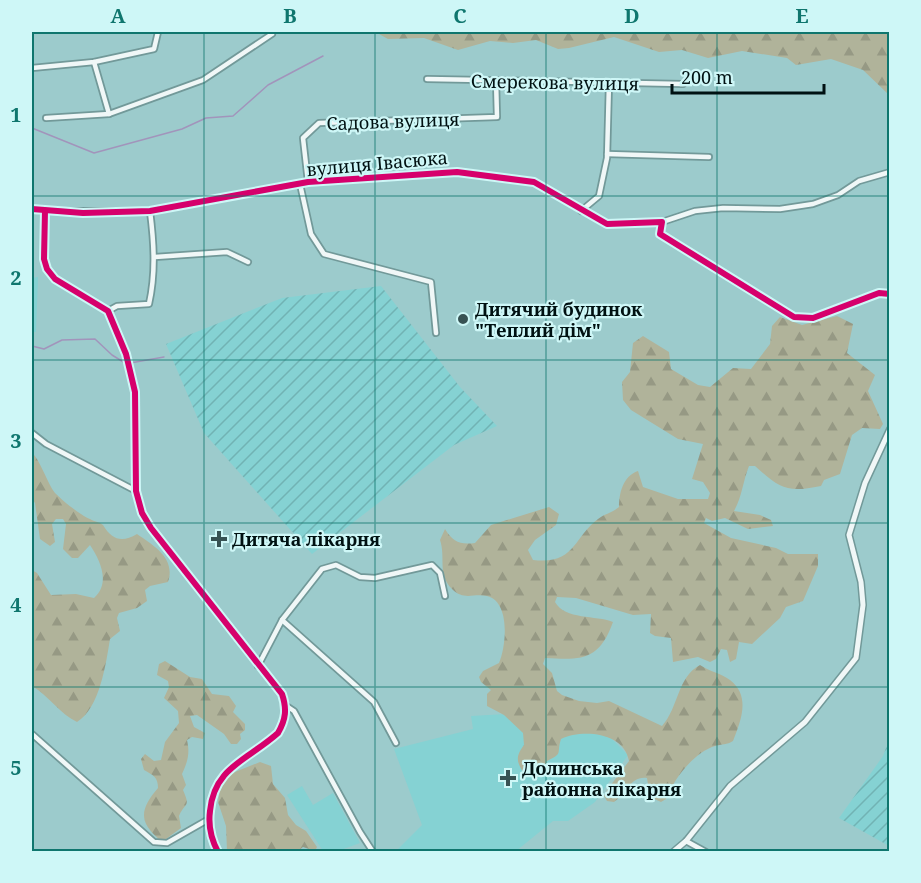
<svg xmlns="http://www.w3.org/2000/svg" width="921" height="883" font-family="'Noto Serif',serif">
<defs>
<pattern id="industrial-furrows" width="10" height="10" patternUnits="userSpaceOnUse" patternTransform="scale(1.5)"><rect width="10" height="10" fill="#85d2d3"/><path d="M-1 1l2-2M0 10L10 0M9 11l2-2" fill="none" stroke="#71b3b4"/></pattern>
<pattern id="forest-firs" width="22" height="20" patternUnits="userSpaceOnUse" patternTransform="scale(1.5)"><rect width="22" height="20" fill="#b0b39a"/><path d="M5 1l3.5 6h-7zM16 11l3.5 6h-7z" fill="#969984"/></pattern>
</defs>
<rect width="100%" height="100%" fill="#9ccbcc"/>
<g fill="#85d2d3">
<polygon points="38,277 36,332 32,332 32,278"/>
<polygon points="506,714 592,729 612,739 628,755 595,802 568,821 553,821 516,851 395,852 422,825 394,749 473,729 471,716"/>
<polygon points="302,786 313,805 333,793 360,843 338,851 323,851 287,795"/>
</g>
<g fill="url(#industrial-furrows)">
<polygon points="381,286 460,387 497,426 454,445 312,554 204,433 166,344 282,298"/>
<polygon points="889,740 890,846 889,846 839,818 883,756"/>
</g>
<g fill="url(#forest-firs)">
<polygon points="380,32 889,32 889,95 863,70 831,59 796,65 787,58 742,51 708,58 682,50 659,52 614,37 569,48 558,49 536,40 513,43 490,41 458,50 424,38 388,39 379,34"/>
<path d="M 837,316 L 853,324 L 847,353 L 875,375 L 868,391 L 883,424 L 880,429 L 862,428 L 852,435 L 840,474 L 824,480 L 821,486 C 787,493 780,489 755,466 L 749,466 C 743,481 742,497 734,511 L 760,515 L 771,520 L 773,526 L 748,529 L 725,518 L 712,521 L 706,518 L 704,523 L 731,538 L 776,548 L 788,554 L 818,554 L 818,566 L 803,601 L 786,607 L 780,618 L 752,644 L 739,642 L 736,659 L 730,662 L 727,650 L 721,649 L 716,659 L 710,662 L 698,657 L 673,662 L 671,638 L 655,636 L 650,633 L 651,614 L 633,615 L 576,598 L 557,597 L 555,602 C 565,620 596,615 613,622 C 599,661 582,660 545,658 L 543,664 L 552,673 L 557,691 L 562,695 L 579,701 L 597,703 L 609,701 L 662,726 C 679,707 677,677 700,665 C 710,672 721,673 730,680 C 751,696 741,721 733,741 C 727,745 722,744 715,746 C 693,753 674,779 666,799 L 661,802 L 650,797 L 647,778 C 630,776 626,794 614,802 L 607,801 L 604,796 L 607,790 L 629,761 C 624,732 582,729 561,739 C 556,754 564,753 547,761 L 544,772 L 540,777 L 527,777 C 517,764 514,758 524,745 L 523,733 L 504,715 L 487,706 L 487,694 L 491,690 L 481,682 L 479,677 L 483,671 L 499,663 C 506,647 511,602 487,596 C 473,593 464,601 452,589 C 437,574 446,558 440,540 L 445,529 C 453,542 460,545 475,543 L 491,525 L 549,507 L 559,514 L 556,525 L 535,540 L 528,550 L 533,560 C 575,565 573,538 598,519 C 604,514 612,513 619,507 C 619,493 623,476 638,471 L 643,487 L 678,499 L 708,499 L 710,493 L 703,482 L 692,479 L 703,444 L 678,439 L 631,410 L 623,400 L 622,382 L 630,372 L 633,343 L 643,336 L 669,352 L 671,369 L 698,385 L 710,387 L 733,368 L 751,369 L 770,344 L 772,326 L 780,317 L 802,325 Z"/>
<path d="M 32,453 C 39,458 48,484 55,493 C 63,501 80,515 90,519 C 95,522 98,521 103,525 C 112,540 122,543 137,534 C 154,546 176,558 168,582 L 150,586 L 145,590 L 147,601 L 137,608 L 119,613 L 117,618 L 120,631 L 110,639 C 106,663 100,708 77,722 C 60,714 49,696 32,686 L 32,570 L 37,573 L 51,595 L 76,594 L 94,598 C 111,583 100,560 90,545 L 78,558 L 72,558 L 63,549 L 66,524 L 63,519 L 56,519 L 52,524 L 55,542 L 50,546 L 40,539 L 35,503 L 32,499 Z"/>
<path d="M 165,661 L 190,677 L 202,679 L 212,694 L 229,696 L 236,706 L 233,712 L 245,724 L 245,730 L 240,734 L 241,739 L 237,744 L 231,744 L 224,734 L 197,715 L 190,716 L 194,727 L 205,733 L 203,739 L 192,737 L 187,740 C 190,753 188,761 182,774 L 186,785 L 183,790 C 191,808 185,802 179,816 L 181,828 L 166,839 L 160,840 C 137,821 141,808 158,788 C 158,777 153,775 144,770 L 141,759 L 145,754 L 154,761 L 161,760 L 165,742 L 179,723 L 178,711 L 164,698 L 169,687 L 168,681 L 157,675 L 159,664 Z"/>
<polygon points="260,762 271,766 273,784 285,798 288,815 296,825 306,831 317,847 315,851 303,847 298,851 227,851 226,826 218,802 220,790 230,774"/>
</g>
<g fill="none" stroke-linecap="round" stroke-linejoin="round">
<g stroke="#a294bb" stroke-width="1.5">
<polyline points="32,128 94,153 182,129 206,118 233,116 268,85 323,56"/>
<polyline points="32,346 44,349 62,340 95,339 112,355 125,363"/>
<polyline points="130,363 164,357"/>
</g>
<g stroke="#729999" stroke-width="8">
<g id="minor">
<polyline points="94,62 109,114"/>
<polyline points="32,68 94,62 154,49 158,32"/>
<polyline points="427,79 683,84"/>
<polyline points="46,118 109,114 203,80 272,34"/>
<polyline points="607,154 709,157"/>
<polyline points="308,182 303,138 319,123 497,117 496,80"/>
<polyline points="300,184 311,234 324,254 431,282 436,333"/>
<polyline points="45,211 150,211 308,182 457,172 534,182 607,224 662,222 660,234 794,317 813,318 879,293 890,294"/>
<polyline points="581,211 599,196 607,158 609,83"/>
<polyline points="662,222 695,211 723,208 780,209 813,204 838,195 859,181 890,172"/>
<polyline points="155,257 227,252 248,262"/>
<path d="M 108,311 L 117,306 L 149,304 C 156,272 154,243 150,211"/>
<polyline points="32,433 46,444 136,491"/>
<polyline points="282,620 374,702 396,743"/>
<polyline points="258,666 282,620 322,569 336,565 360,577 375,578 432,565 440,573 445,596"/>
<polyline points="285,705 294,711 360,832 373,852"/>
<polyline points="32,734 154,842 167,843 209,819"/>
<polyline points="686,841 706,852"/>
</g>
</g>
<g stroke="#729999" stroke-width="8">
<g id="tertiary">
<path d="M 32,209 L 45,211 L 44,259 L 47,269 L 55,279 L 108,311 L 126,354 L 135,392 L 136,491 L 142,513 L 151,528 L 282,694 C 287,709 286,719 278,733 C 248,760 214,767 210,811 C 208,826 211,839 218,852"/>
<polyline points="673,852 686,841 730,786 805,722 856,658 863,605 861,582 849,535 865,483 890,429"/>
</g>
</g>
<use href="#minor" stroke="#f0f7f7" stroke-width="4.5"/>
<use href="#tertiary" stroke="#f0f7f7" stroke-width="5"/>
<g stroke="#cef7f7" stroke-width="10">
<g id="cycleway">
<polyline points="32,209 83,213 150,211 308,182 457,172 534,182 607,224 662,222 660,234 794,317 813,318 879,293 890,294"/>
<path d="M 45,211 L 44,259 L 47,269 L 55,279 L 108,311 L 126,354 L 135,392 L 136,491 L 142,513 L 151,528 L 282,694 C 287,709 286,719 278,733 C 248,760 214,767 210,811 C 208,826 211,839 218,852"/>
</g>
</g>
<use href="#cycleway" stroke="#d6006c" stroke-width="6"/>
</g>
<path fill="none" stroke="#0f766e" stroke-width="1.5" stroke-opacity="0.55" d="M 204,32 L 204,852M 375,32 L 375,852M 546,32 L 546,852M 717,32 L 717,852M 32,196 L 890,196M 32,360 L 890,360M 32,523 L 890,523M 32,687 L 890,687"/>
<g fill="#375253" stroke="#cef7f7" stroke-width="2">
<circle cx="463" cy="319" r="6"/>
<path d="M216 530h6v6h6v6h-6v6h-6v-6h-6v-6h6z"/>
<path d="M505 769h6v6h6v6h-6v6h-6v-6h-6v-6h6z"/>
</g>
<g text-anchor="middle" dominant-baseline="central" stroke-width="4.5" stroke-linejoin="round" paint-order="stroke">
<g font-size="18" fill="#001112" stroke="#cef7f7">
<text transform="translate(555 82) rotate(1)">Смерекова вулиця</text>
<text transform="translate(393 121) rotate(-2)">Садова вулиця</text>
<text transform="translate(377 163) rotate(-5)">вулиця Івасюка</text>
</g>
<g font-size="18" font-weight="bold" fill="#001112" stroke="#cef7f7" text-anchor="start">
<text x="475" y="309">Дитячий будинок<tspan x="475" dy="21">"Теплий дім"</tspan></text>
<text x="232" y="539">Дитяча лікарня</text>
<text x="522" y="768">Долинська<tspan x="522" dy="21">районна лікарня</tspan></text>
</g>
</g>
<rect width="921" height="883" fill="none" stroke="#cef7f7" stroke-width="66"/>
<path d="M672 84v9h152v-9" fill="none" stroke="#001112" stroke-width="3"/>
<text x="681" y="84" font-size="18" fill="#001112" stroke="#cef7f7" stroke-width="4.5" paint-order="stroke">200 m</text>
<rect x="33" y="33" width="855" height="817" fill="none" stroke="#0f766e" stroke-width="2"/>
<g font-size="20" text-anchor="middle" font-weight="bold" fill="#0f766e">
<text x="118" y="23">A</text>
<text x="290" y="23">B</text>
<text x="460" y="23">C</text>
<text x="632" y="23">D</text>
<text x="802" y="23">E</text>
<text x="16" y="122">1</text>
<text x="16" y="285">2</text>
<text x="16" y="448">3</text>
<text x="16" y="612">4</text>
<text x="16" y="775">5</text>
</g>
</svg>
